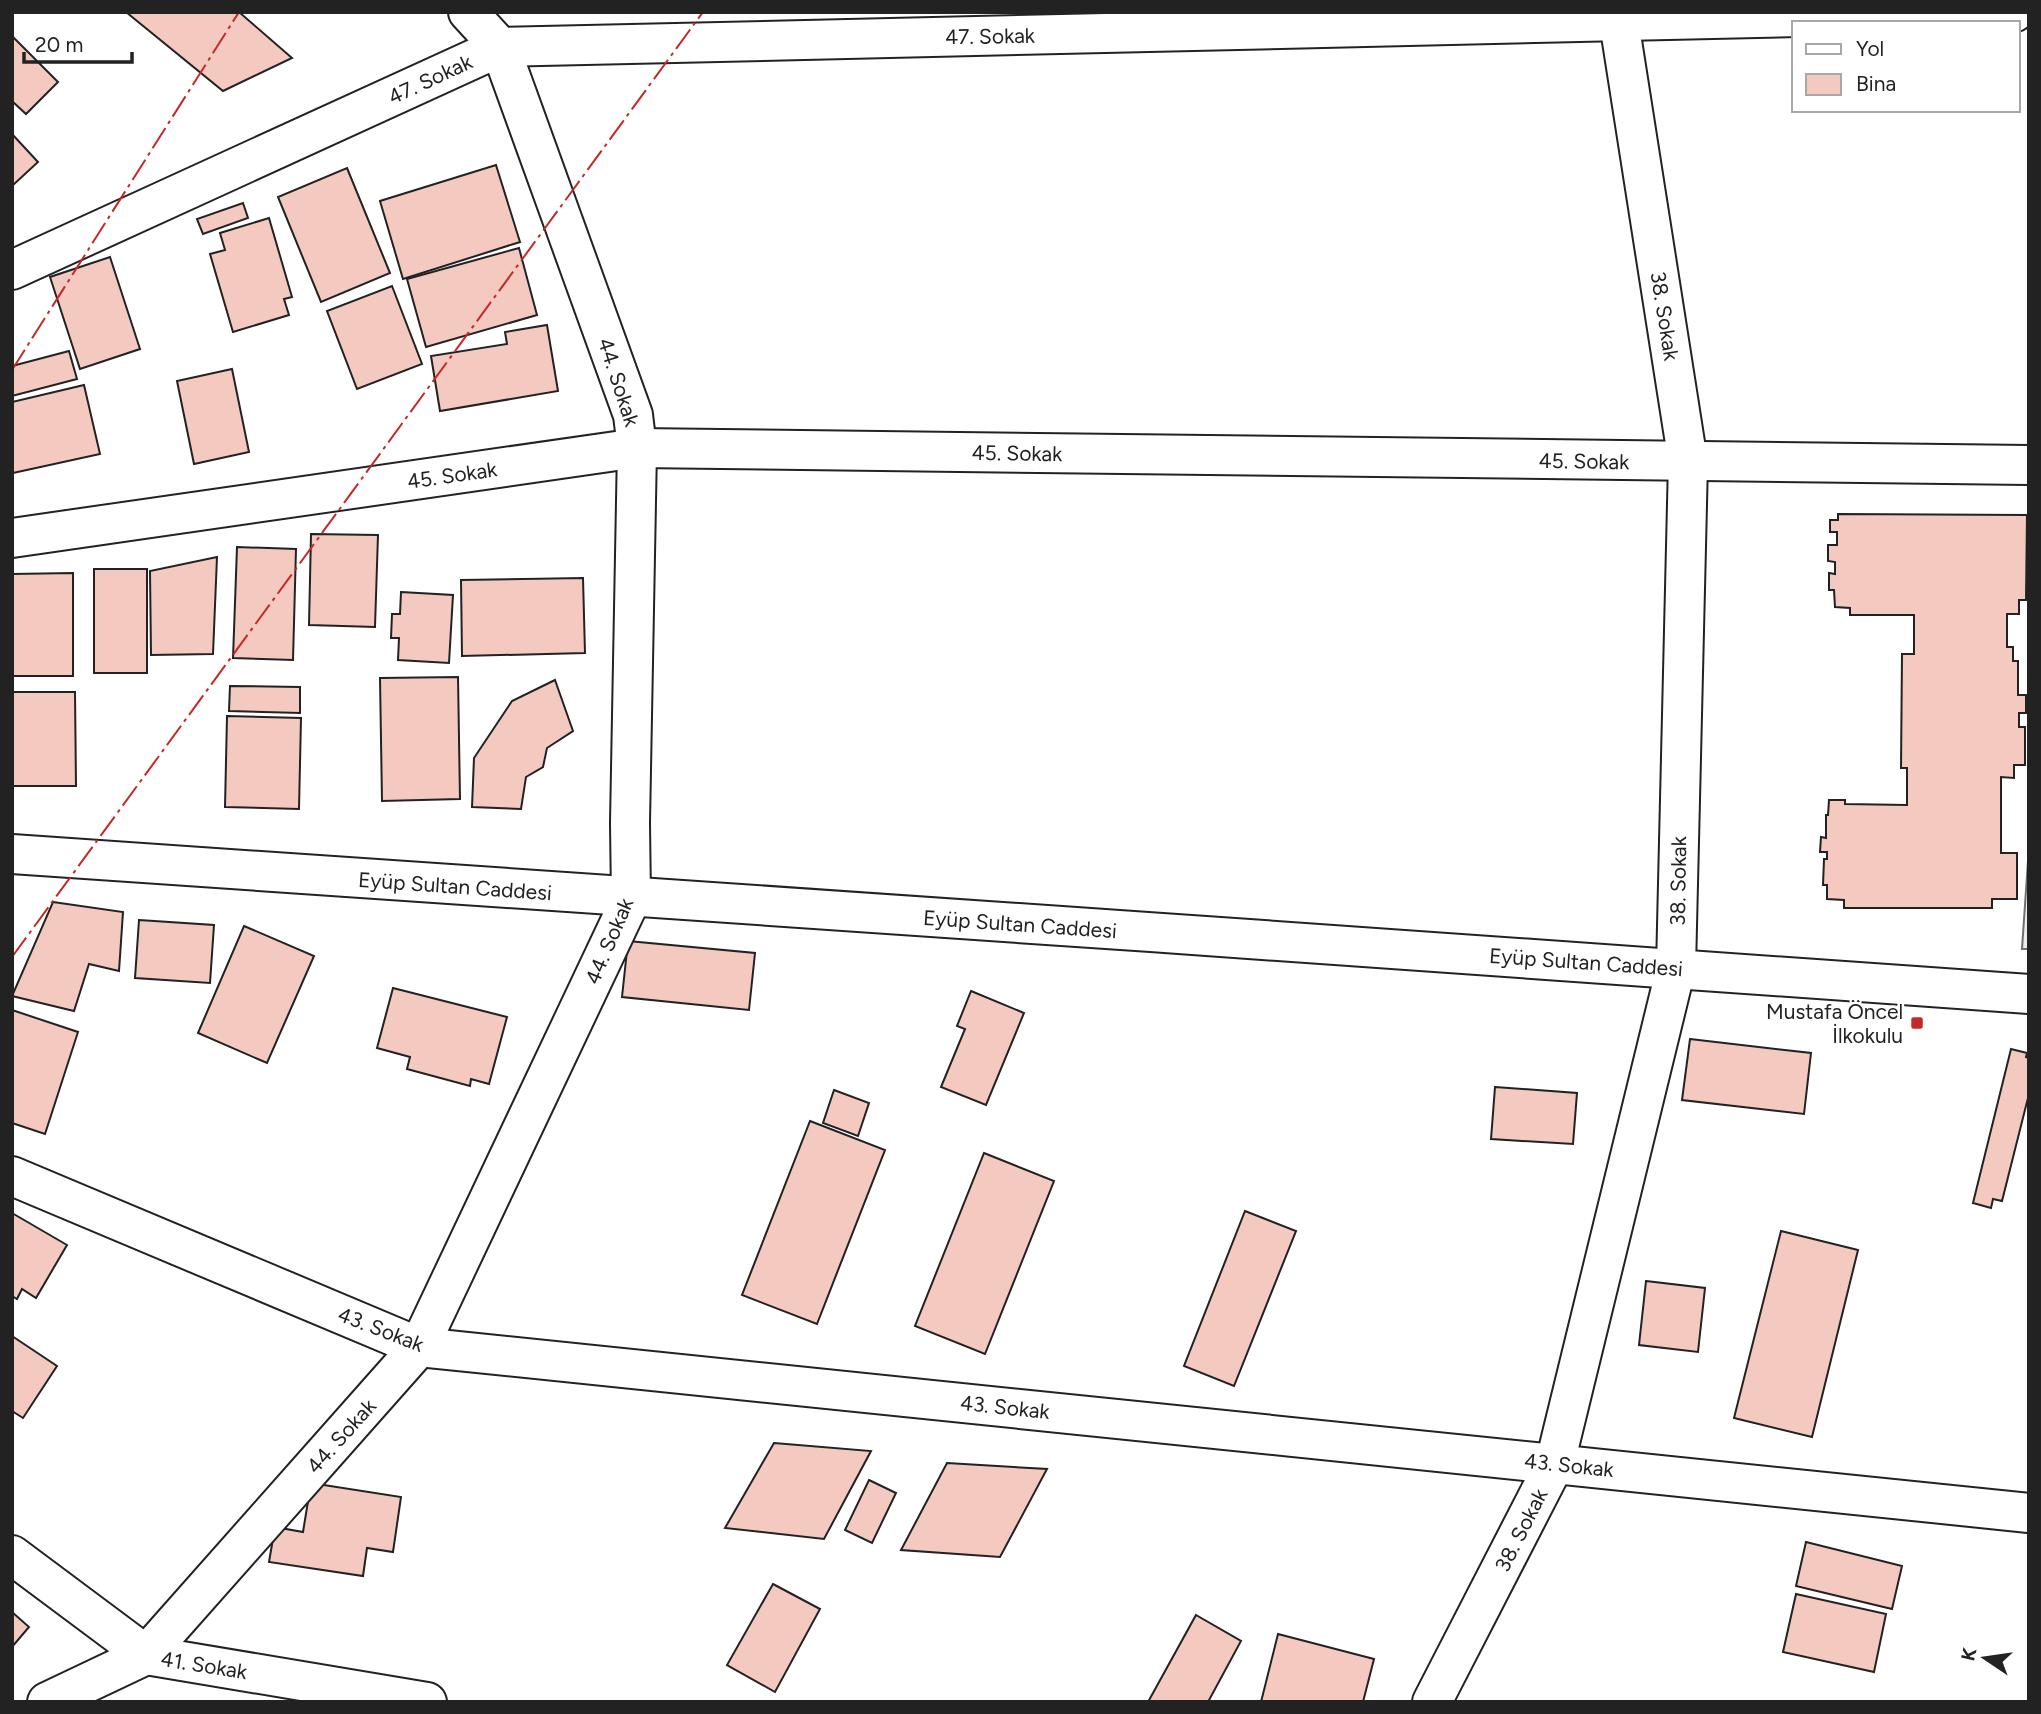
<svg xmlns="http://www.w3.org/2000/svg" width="2041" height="1714" font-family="Figtree,sans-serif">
<rect width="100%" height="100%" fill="#fff"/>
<polygon fill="#ededed" stroke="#6f6f6f" stroke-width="2" points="2029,846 2029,949 2022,949"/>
<g fill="#f3c9c0" stroke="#222" stroke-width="2">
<polygon points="126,12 239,12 292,58 223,91"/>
<polygon points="12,36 58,82 26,114 12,101"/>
<polygon points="12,134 38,162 12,186"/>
<polygon points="496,165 520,242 403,279 380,201"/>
<polygon points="347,168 390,273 321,302 278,197"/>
<polygon points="243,203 248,218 203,234 197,219"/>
<polygon points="269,218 292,297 284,299 289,315 233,332 210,254 225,250 220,233"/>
<polygon points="519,248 537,315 426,347 407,279"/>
<polygon points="110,257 140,349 80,369 50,277"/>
<polygon points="392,286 422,364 357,389 327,311"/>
<polygon points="547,325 558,391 440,411 431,356 507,344 505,332"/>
<polygon points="69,351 77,379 12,396 12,366"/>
<polygon points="232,369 249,452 194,464 177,381"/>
<polygon points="84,385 100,454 13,473 12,402"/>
<polygon points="1838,514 2027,515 2026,600 2019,600 2019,614 2007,614 2007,647 2013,647 2013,661 2018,661 2018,695 2026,695 2026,713 2019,713 2019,727 2025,727 2025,765 2014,765 2014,778 2001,777 2001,853 2017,853 2017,899 1992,899 1992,908 1844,908 1844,900 1827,899 1827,885 1823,885 1824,859 1827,859 1827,852 1820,852 1821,837 1826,838 1826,815 1828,815 1829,800 1845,800 1845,804 1907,805 1907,768 1901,768 1902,654 1914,654 1914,615 1850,615 1850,608 1835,607 1834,590 1829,590 1829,573 1835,574 1835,562 1828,561 1828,545 1837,545 1837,532 1830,532 1830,520 1838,520"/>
<polygon points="311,534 378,535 375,627 309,625"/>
<polygon points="237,547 296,549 293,660 233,658"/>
<polygon points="217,557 213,654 151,655 150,571"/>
<rect x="94" y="569" width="53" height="104"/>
<polygon points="73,573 73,676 12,676 12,574"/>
<polygon points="583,578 585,653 462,656 461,580"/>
<polygon points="401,592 453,595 449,663 398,660 399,638 391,638 392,614 400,614"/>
<polygon points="458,677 460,799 382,801 380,678"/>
<polygon points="555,680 573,731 547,748 543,767 526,777 521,809 472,807 474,758 512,701"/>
<polygon points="230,686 300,687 300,713 229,711"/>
<polygon points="12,692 75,692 76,786 12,786"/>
<polygon points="227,716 301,718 299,809 225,807"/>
<polygon points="53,902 123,912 119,971 89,964 74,1011 12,996"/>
<polygon points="139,920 214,925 210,983 135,978"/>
<polygon points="244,926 314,956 267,1063 198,1033"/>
<polygon points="628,941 755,953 749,1010 622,997"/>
<polygon points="393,988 507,1017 489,1084 471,1079 470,1086 407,1069 410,1057 377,1048"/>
<polygon points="971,991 1024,1013 986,1105 941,1087 965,1029 957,1026"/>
<polygon points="12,1010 78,1032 45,1134 12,1123"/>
<polygon points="1690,1039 1811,1053 1804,1114 1682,1100"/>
<polygon points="2011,1049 2027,1053 2026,1057 2029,1058 2029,1094 2002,1201 1993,1199 1991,1208 1973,1203"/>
<polygon points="1495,1087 1577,1093 1573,1144 1491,1139"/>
<polygon points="834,1090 869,1103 858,1136 823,1123"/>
<polygon points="810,1121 885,1150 817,1324 742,1295"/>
<polygon points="984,1153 1054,1181 985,1354 915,1326"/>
<polygon points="1245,1211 1296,1231 1234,1386 1184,1366"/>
<polygon points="12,1213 67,1245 36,1298 22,1289 17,1299 12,1296"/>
<polygon points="1781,1231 1858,1250 1812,1437 1734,1418"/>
<polygon points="1646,1281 1705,1288 1698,1352 1639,1345"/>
<polygon points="12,1336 57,1366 23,1418 12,1411"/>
<polygon points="774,1443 871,1451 824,1539 725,1528"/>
<polygon points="947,1463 1047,1469 1000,1557 901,1550"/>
<polygon points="869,1480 896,1493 872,1543 845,1530"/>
<polygon points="311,1483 401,1497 393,1552 367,1548 363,1576 269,1562 275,1527 303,1532"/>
<polygon points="1806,1542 1902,1566 1892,1609 1796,1586"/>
<polygon points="773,1584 820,1609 775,1692 727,1665"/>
<polygon points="1796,1594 1886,1614 1874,1672 1783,1652"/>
<polygon points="12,1612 29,1627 12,1647"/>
<polygon points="1196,1615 1241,1641 1208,1702 1148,1702"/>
<polygon points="1278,1634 1374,1659 1363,1702 1261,1702"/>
</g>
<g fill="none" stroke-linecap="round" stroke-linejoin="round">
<g stroke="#222" stroke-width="42">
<g id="minor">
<polyline points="12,270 500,47 2015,12"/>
<polyline points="12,538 637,448 2029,465"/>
<path d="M 12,854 C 684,902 1357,944 2029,994"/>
<polyline points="12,1176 419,1347 2029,1513"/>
<polyline points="12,1555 146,1655 427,1702"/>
<polyline points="47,1702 146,1655 419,1347 631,899 630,823 637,448 633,415 500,47 468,12"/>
<polyline points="1432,1702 1555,1463 1676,968 1688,462 1619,22"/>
</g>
</g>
<use href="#minor" stroke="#fff" stroke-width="38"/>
<g stroke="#c62828" stroke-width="2" stroke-dasharray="24 5 3.5 5" stroke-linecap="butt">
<polyline points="12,370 239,12"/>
<polyline points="12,957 703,12"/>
</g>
</g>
<rect fill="#c62828" stroke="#fff" stroke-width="2.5" x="1910" y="1016" width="14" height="14" rx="3.5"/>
<g text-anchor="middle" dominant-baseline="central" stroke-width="5" stroke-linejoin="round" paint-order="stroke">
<g font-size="21" fill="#222" stroke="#fff">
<text transform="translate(990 36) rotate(-1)">47. Sokak</text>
<text transform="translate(430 79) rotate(-25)">47. Sokak</text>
<text transform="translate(1665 316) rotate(81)">38. Sokak</text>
<text transform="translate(619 382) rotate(72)">44. Sokak</text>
<text transform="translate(1017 453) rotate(1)">45. Sokak</text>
<text transform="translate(1584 461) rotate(1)">45. Sokak</text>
<text transform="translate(452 475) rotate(-8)">45. Sokak</text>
<text transform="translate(1678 881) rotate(-89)">38. Sokak</text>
<text transform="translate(455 886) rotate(4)">Eyüp Sultan Caddesi</text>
<text transform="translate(1020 924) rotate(4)">Eyüp Sultan Caddesi</text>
<text transform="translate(609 941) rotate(-67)">44. Sokak</text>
<text transform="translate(1586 962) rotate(4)">Eyüp Sultan Caddesi</text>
<text transform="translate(381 1329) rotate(21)">43. Sokak</text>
<text transform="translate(1005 1407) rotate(6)">43. Sokak</text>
<text transform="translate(341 1436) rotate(-48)">44. Sokak</text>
<text transform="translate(1569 1465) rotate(6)">43. Sokak</text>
<text transform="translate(1521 1530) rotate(-63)">38. Sokak</text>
<text transform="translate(204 1665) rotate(9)">41. Sokak</text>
</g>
<g font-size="21" fill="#222" stroke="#fff" text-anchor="end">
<text x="1903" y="1011">Mustafa Öncel<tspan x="1903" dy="24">İlkokulu</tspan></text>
</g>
</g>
<rect width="2041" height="1714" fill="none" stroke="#222222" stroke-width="28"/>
<rect x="1792" y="21" width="228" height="91" fill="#ffffff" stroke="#a7a7a7" stroke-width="2"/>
<rect x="1806" y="44" width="35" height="10" fill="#ffffff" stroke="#a7a7a7" stroke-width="2"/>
<text x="1856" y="56" font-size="21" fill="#222222">Yol</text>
<rect x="1806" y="74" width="35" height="21" fill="#f3c9c0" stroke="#a7a7a7" stroke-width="2"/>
<text x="1856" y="91" font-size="21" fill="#222222">Bina</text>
<g transform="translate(1985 1658) rotate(283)" stroke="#ffffff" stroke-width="5" paint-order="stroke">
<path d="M0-5L12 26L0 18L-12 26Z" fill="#222222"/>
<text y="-10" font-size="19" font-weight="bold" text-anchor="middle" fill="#222222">K</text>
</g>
<path d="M24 52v10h108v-10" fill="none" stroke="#222222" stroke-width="3.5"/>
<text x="35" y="52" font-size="21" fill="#222222" stroke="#ffffff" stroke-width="5" paint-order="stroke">20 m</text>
</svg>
